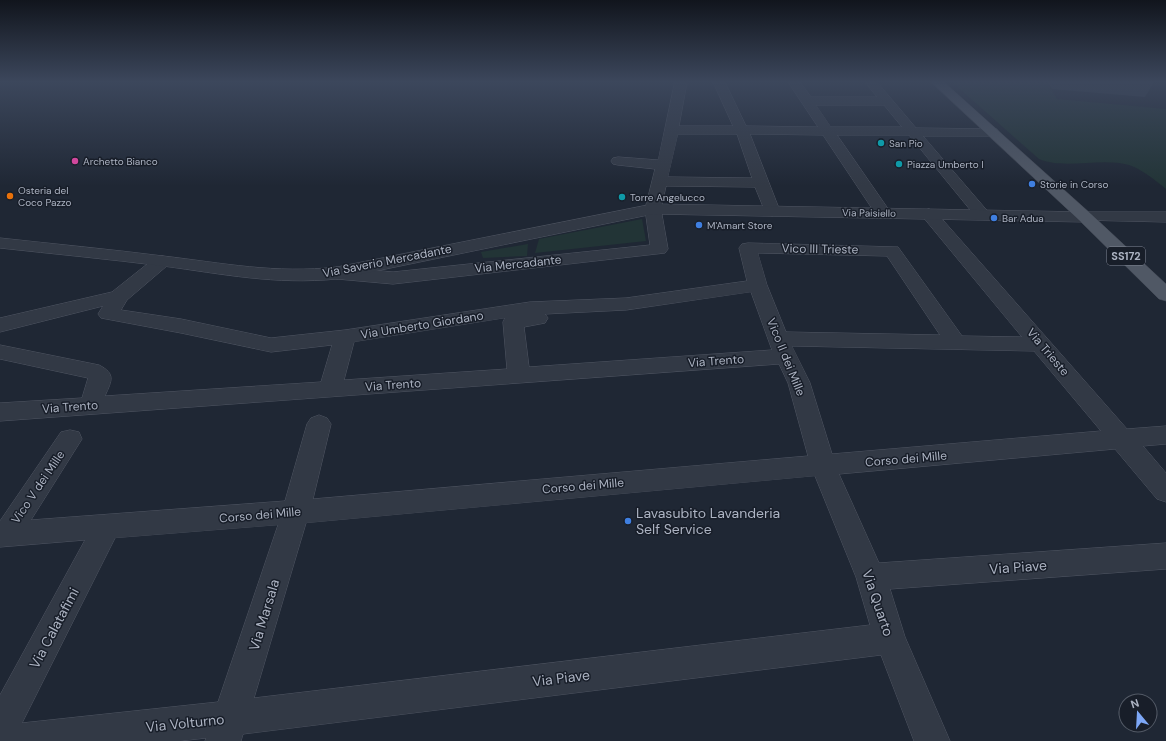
<svg xmlns="http://www.w3.org/2000/svg" width="1166" height="741" font-family="'DM Sans',sans-serif">
<rect width="100%" height="100%" fill="#1f2734"/>
<g fill="#223436">
<path d="M 952,82 L 1047,82 L 1057,99 L 1166,109 L 1166,189 C 1155,180 1143,170 1129,165 C 1101,157 1065,170 1039,159 Z"/>
<polygon points="642,219 646,241 535,253 539,239"/>
<polygon points="528,244 527,256 483,258 481,252"/>
</g>
<g fill="none" stroke-linecap="round" stroke-linejoin="round">
<g stroke="#505663" stroke-width="1">
<g id="minor">
<path d="M 675,82 L 687,82 L 679,126 L 733,126 L 713,82 L 725,82 L 746,126 L 818,127 L 788,82 L 800,82 L 811,97 L 877,97 L 865,82 L 877,82 L 916,128 L 997,129 L 999,132 L 997,135 L 992,136 L 923,136 L 990,214 L 988,217 L 982,219 L 976,217 L 909,135 L 837,135 L 891,213 L 889,216 L 883,218 L 877,216 L 823,135 L 750,134 L 780,211 L 778,214 L 772,216 L 766,214 L 755,187 L 666,186 L 661,209 L 668,249 L 665,253 L 393,284 L 337,279 L 330,277 L 328,273 L 330,269 L 337,267 L 393,272 L 650,245 L 645,209 L 655,169 L 618,165 L 613,164 L 611,161 L 613,158 L 618,157 L 658,160 ZM 816,105 L 884,105 L 902,127 L 831,127 ZM 678,134 L 737,134 L 752,178 L 668,177 Z"/>
<path d="M 929,209 L 935,211 L 1127,429 L 1166,426 L 1166,444 L 1143,446 L 1166,473 L 1166,502 L 1157,499 L 1115,449 L 839,474 L 879,563 L 1166,543 L 1166,569 L 890,589 L 905,637 L 950,741 L 914,741 L 881,655 L 243,734 L 241,741 L 205,741 L 206,738 L 180,741 L 0,741 L 0,695 L 85,540 L 0,547 L 0,521 L 61,432 L 70,430 L 79,432 L 82,439 L 31,520 L 285,501 L 307,424 L 311,418 L 319,415 L 327,418 L 331,424 L 313,499 L 808,456 L 788,383 L 779,364 L 0,421 L 0,403 L 82,398 L 88,378 L 0,359 L 0,345 L 99,365 C 116,374 112,380 105,396 L 321,382 L 332,345 L 271,352 L 181,333 L 101,318 L 98,314 L 103,306 L 0,332 L 0,318 L 112,292 L 156,257 L 162,256 L 168,257 L 171,261 L 168,265 L 127,300 L 121,310 L 181,319 L 271,338 L 345,330 L 530,302 L 626,298 L 747,281 L 739,248 L 742,244 L 748,243 L 898,247 L 962,336 L 1022,337 L 923,217 L 921,214 L 923,211 ZM 758,253 L 887,256 L 940,335 L 786,332 L 767,285 ZM 751,292 L 772,350 L 529,367 L 524,327 L 545,323 L 548,318 L 545,314 L 626,310 ZM 505,318 L 503,322 L 507,369 L 344,380 L 354,342 ZM 792,346 L 1034,351 L 1101,431 L 832,454 L 810,383 ZM 815,476 L 856,577 L 870,625 L 254,698 L 306,523 ZM 278,525 L 218,702 L 22,723 L 115,538 Z"/>
<polygon points="1085,212 1166,212 1166,222 1079,220 1077,217 1079,214"/>
</g>
</g>
<g stroke="#505663" stroke-width="1">
<path id="tertiary" d="M 653,204 L 1085,212 L 1091,214 L 1093,217 L 1091,220 L 1085,222 L 653,214 L 337,279 C 275,285 223,274 163,266 C 108,259 54,254 0,248 L 0,238 C 54,244 108,249 163,256 C 223,263 275,274 337,267 Z"/>
</g>
<g stroke="#3c424e" stroke-width="1">
<polygon id="primary" points="931,82 944,82 1091,214 1166,284 1166,301 1159,299 1079,220"/>
</g>
<use href="#minor" fill="#323945" fill-rule="evenodd"/>
<use href="#tertiary" fill="#323945" fill-rule="evenodd"/>
<use href="#primary" fill="#505865" fill-rule="evenodd"/>
</g>
<polygon fill="#343d4b" points="1048,82 1154,82 1145,97 1052,89"/>
<linearGradient id="sky" x2="0" y2="1"><stop stop-color="#11151d"/><stop offset="0.44" stop-color="#3c475c"/><stop offset="1" stop-color="#3c475c" stop-opacity="0"/></linearGradient>
<rect width="1166" height="186" fill="url(#sky)"/>
<g fill="#0f9aa8" stroke="#181e29" stroke-width="1.5">
<circle cx="881" cy="143" r="4"/>
<circle cx="899" cy="164" r="4"/>
<circle cx="622" cy="197" r="4"/>
</g>
<circle fill="#d1479c" stroke="#181e29" stroke-width="1.5" cx="75" cy="161" r="4"/>
<g fill="#3f7fe0" stroke="#181e29" stroke-width="1.5">
<circle cx="1032" cy="184" r="4"/>
<circle cx="994" cy="218" r="4"/>
<circle cx="699" cy="225" r="4"/>
<circle cx="628" cy="521" r="4"/>
</g>
<circle fill="#e8710a" stroke="#181e29" stroke-width="1.5" cx="10" cy="196" r="4"/>
<g text-anchor="middle" dominant-baseline="central" stroke-width="3" stroke-linejoin="round" paint-order="stroke">
<g font-size="10" fill="#acb3c2" stroke="#181e29" text-anchor="start">
<text x="889" y="143">San Pio</text>
<text x="83" y="161">Archetto Bianco</text>
<text x="907" y="164">Piazza Umberto I</text>
<text x="1040" y="184">Storie in Corso</text>
<text x="18" y="190">Osteria del<tspan x="18" dy="12">Coco Pazzo</tspan></text>
<text x="630" y="197">Torre Angelucco</text>
<text x="1002" y="218">Bar Adua</text>
<text x="707" y="225">M'Amart Store</text>
</g>
<g font-size="10" fill="#acb3c2" stroke="#181e29">
<text transform="translate(869 213) rotate(1)">Via Paisiello</text>
</g>
<rect fill="#181e29" stroke="#808694" stroke-width="1" x="1107" y="247" width="38" height="18" rx="3"/>
<g font-size="11" font-weight="bold" fill="#acb3c2">
<text x="1126" y="256">SS172</text>
</g>
<g font-size="12" fill="#acb3c2" stroke="#181e29">
<text transform="translate(820 249) rotate(1)">Vico III Trieste</text>
<text transform="translate(387 261) rotate(-11)">Via Saverio Mercadante</text>
<text transform="translate(518 264) rotate(-6)">Via Mercadante</text>
<text transform="translate(422 325) rotate(-9)">Via Umberto Giordano</text>
<text transform="translate(1048 352) rotate(50)">Via Trieste</text>
<text transform="translate(786 357) rotate(68)">Vico II dei Mille</text>
<text transform="translate(716 361) rotate(-4)">Via Trento</text>
<text transform="translate(393 385) rotate(-4)">Via Trento</text>
<text transform="translate(70 407) rotate(-4)">Via Trento</text>
<text transform="translate(906 459) rotate(-5)">Corso dei Mille</text>
<text transform="translate(583 486) rotate(-5)">Corso dei Mille</text>
<text transform="translate(38 487) rotate(-56)">Vico V dei Mille</text>
<text transform="translate(260 515) rotate(-5)">Corso dei Mille</text>
</g>
<g font-size="14" fill="#acb3c2" stroke="#181e29" text-anchor="start">
<text x="636" y="513">Lavasubito Lavanderia<tspan x="636" dy="16">Self Service</tspan></text>
</g>
<g font-size="14" fill="#acb3c2" stroke="#181e29">
<text transform="translate(1018 567) rotate(-4)">Via Piave</text>
<text transform="translate(878 603) rotate(71)">Via Quarto</text>
<text transform="translate(264 615) rotate(-73)">Via Marsala</text>
<text transform="translate(54 628) rotate(-62)">Via Calatafimi</text>
<text transform="translate(561 678) rotate(-7)">Via Piave</text>
<text transform="translate(185 723) rotate(-6)">Via Volturno</text>
</g>
</g>
<g transform="translate(1138 713) rotate(342)"><circle r="19" fill="#181e29" stroke="#535a66"/>
<path d="M0-3L7 15L0 10L-7 15Z" fill="#7da7f6"/>
<text y="-6" font-size="11" font-weight="bold" text-anchor="middle" fill="#acb3c2">N</text>
</g>
</svg>
